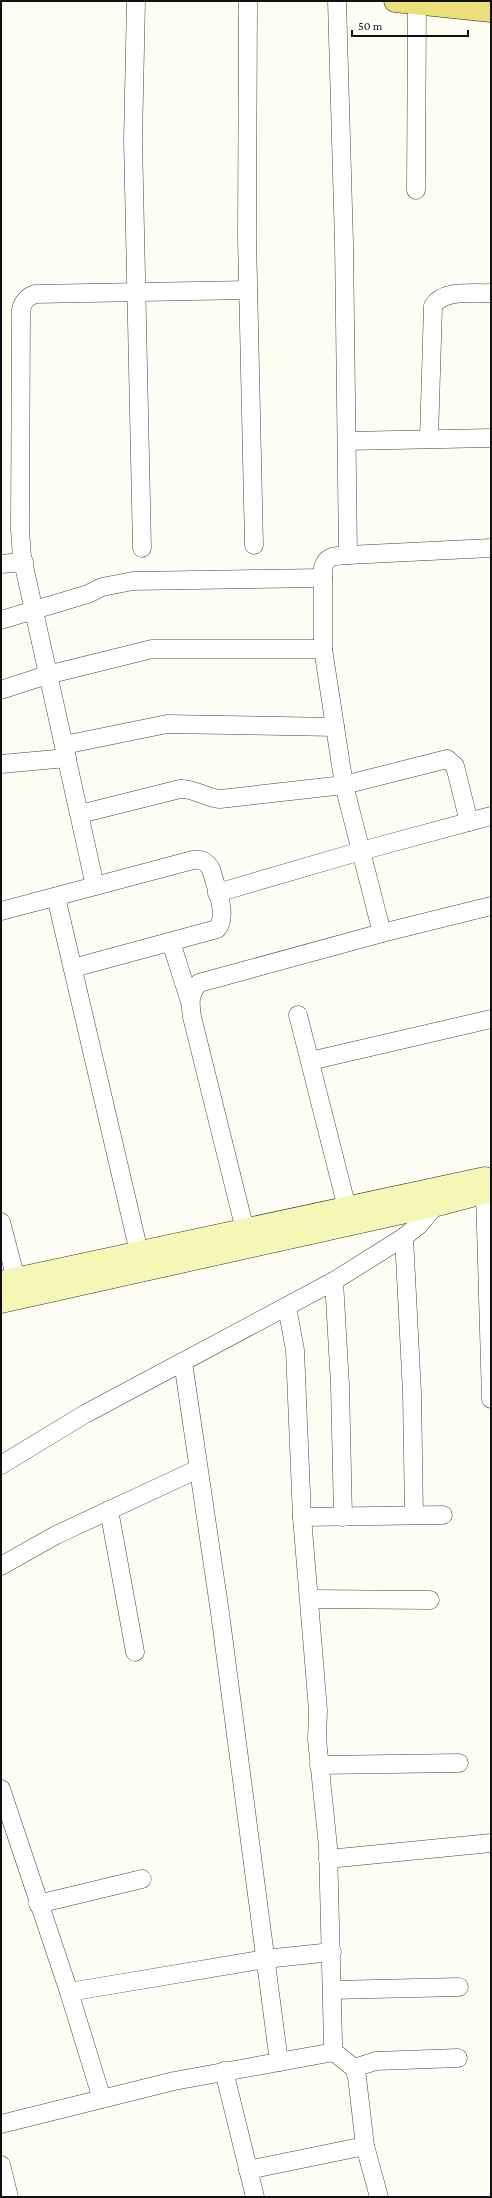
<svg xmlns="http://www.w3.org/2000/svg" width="492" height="2198" font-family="'Crimson Pro',serif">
<rect width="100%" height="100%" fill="#fefdf4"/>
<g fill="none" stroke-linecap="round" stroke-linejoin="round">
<g stroke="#434343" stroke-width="19">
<g id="street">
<polyline points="136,1 133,140 142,548"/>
<polyline points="248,1 247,238 254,545"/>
<polyline points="337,1 344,243 348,555"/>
<polyline points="416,190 417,3"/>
<path d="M 429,439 L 433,306 C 443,289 473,294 491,293"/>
<polyline points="347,441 491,438"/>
<polyline points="1,564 24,562"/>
<polyline points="1,620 88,594 102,587 133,581 323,578"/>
<polyline points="1,690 47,675 152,649 323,649"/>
<polyline points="64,745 167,724 335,727"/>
<polyline points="1,764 67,758"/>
<path d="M 80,814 L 180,789 C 195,788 205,798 220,799 L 344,785 L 447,759 L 455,766 L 469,822"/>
<path d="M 95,886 L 22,557 L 20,530 L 21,310 C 23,301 27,297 35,294 L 248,290"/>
<polyline points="217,893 361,851 491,816"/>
<polyline points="56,897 142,1265"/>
<path d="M 1,911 L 193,860 C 202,859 206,861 211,869 C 215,886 229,915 217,929 L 73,968"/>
<path d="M 382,933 L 344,785 L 323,649 L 323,568 C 326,555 336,556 348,555 L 491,548"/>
<polyline points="171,942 190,1002"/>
<polyline points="298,1015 347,1208"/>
<polyline points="310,1061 491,1019"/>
<polyline points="485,1192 491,1399"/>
<polyline points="1,1222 16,1279"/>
<polyline points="404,1237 412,1393 414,1515"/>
<path d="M 248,1242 L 192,1017 C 190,1003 189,994 199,983 L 382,933 L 491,906"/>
<polyline points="334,1281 340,1385 343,1517"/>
<polyline points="287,1307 295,1350 302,1517 318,1710 317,1739 328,1847 333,2042 334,2052 354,2068 357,2077 365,2146 379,2197"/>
<polyline points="183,1362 220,1613 279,2062"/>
<polyline points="1,1465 85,1414 334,1281 404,1237 419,1225 440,1200"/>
<polyline points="109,1510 135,1652"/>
<polyline points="302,1517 443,1515"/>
<polyline points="1,1566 56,1535 198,1469"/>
<polyline points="310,1599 430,1600"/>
<polyline points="319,1765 459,1763"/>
<polyline points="1,1789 69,1992 102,2099"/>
<polyline points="328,1859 491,1843"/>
<polyline points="38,1904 142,1879"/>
<polyline points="332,1990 459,1987"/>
<polyline points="69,1992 265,1959 332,1952"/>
<polyline points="354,2068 376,2061 458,2058"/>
<polyline points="224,2071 255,2197"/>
<polyline points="1,2124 174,2081 334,2052"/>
<polyline points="1,2165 9,2197"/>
<polyline points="248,2170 365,2146"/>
</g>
</g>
<g stroke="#323232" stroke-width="23">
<g id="secondary">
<polyline points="1,1282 485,1178"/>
<polyline points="1,1302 437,1205 491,1191"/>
</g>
</g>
<g stroke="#212121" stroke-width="23">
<polyline id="primary" points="395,1 491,11"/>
</g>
<use href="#street" stroke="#fff" stroke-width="18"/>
<use href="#secondary" stroke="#f4f7b6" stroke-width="22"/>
<use href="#primary" stroke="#eae077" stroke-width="22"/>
</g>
<rect width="492" height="2198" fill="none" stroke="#101010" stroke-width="4"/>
<path d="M352 30v6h116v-6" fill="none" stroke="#101010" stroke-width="2"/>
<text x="358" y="30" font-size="12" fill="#101010" stroke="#ffffff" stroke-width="3" paint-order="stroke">50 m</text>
</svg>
